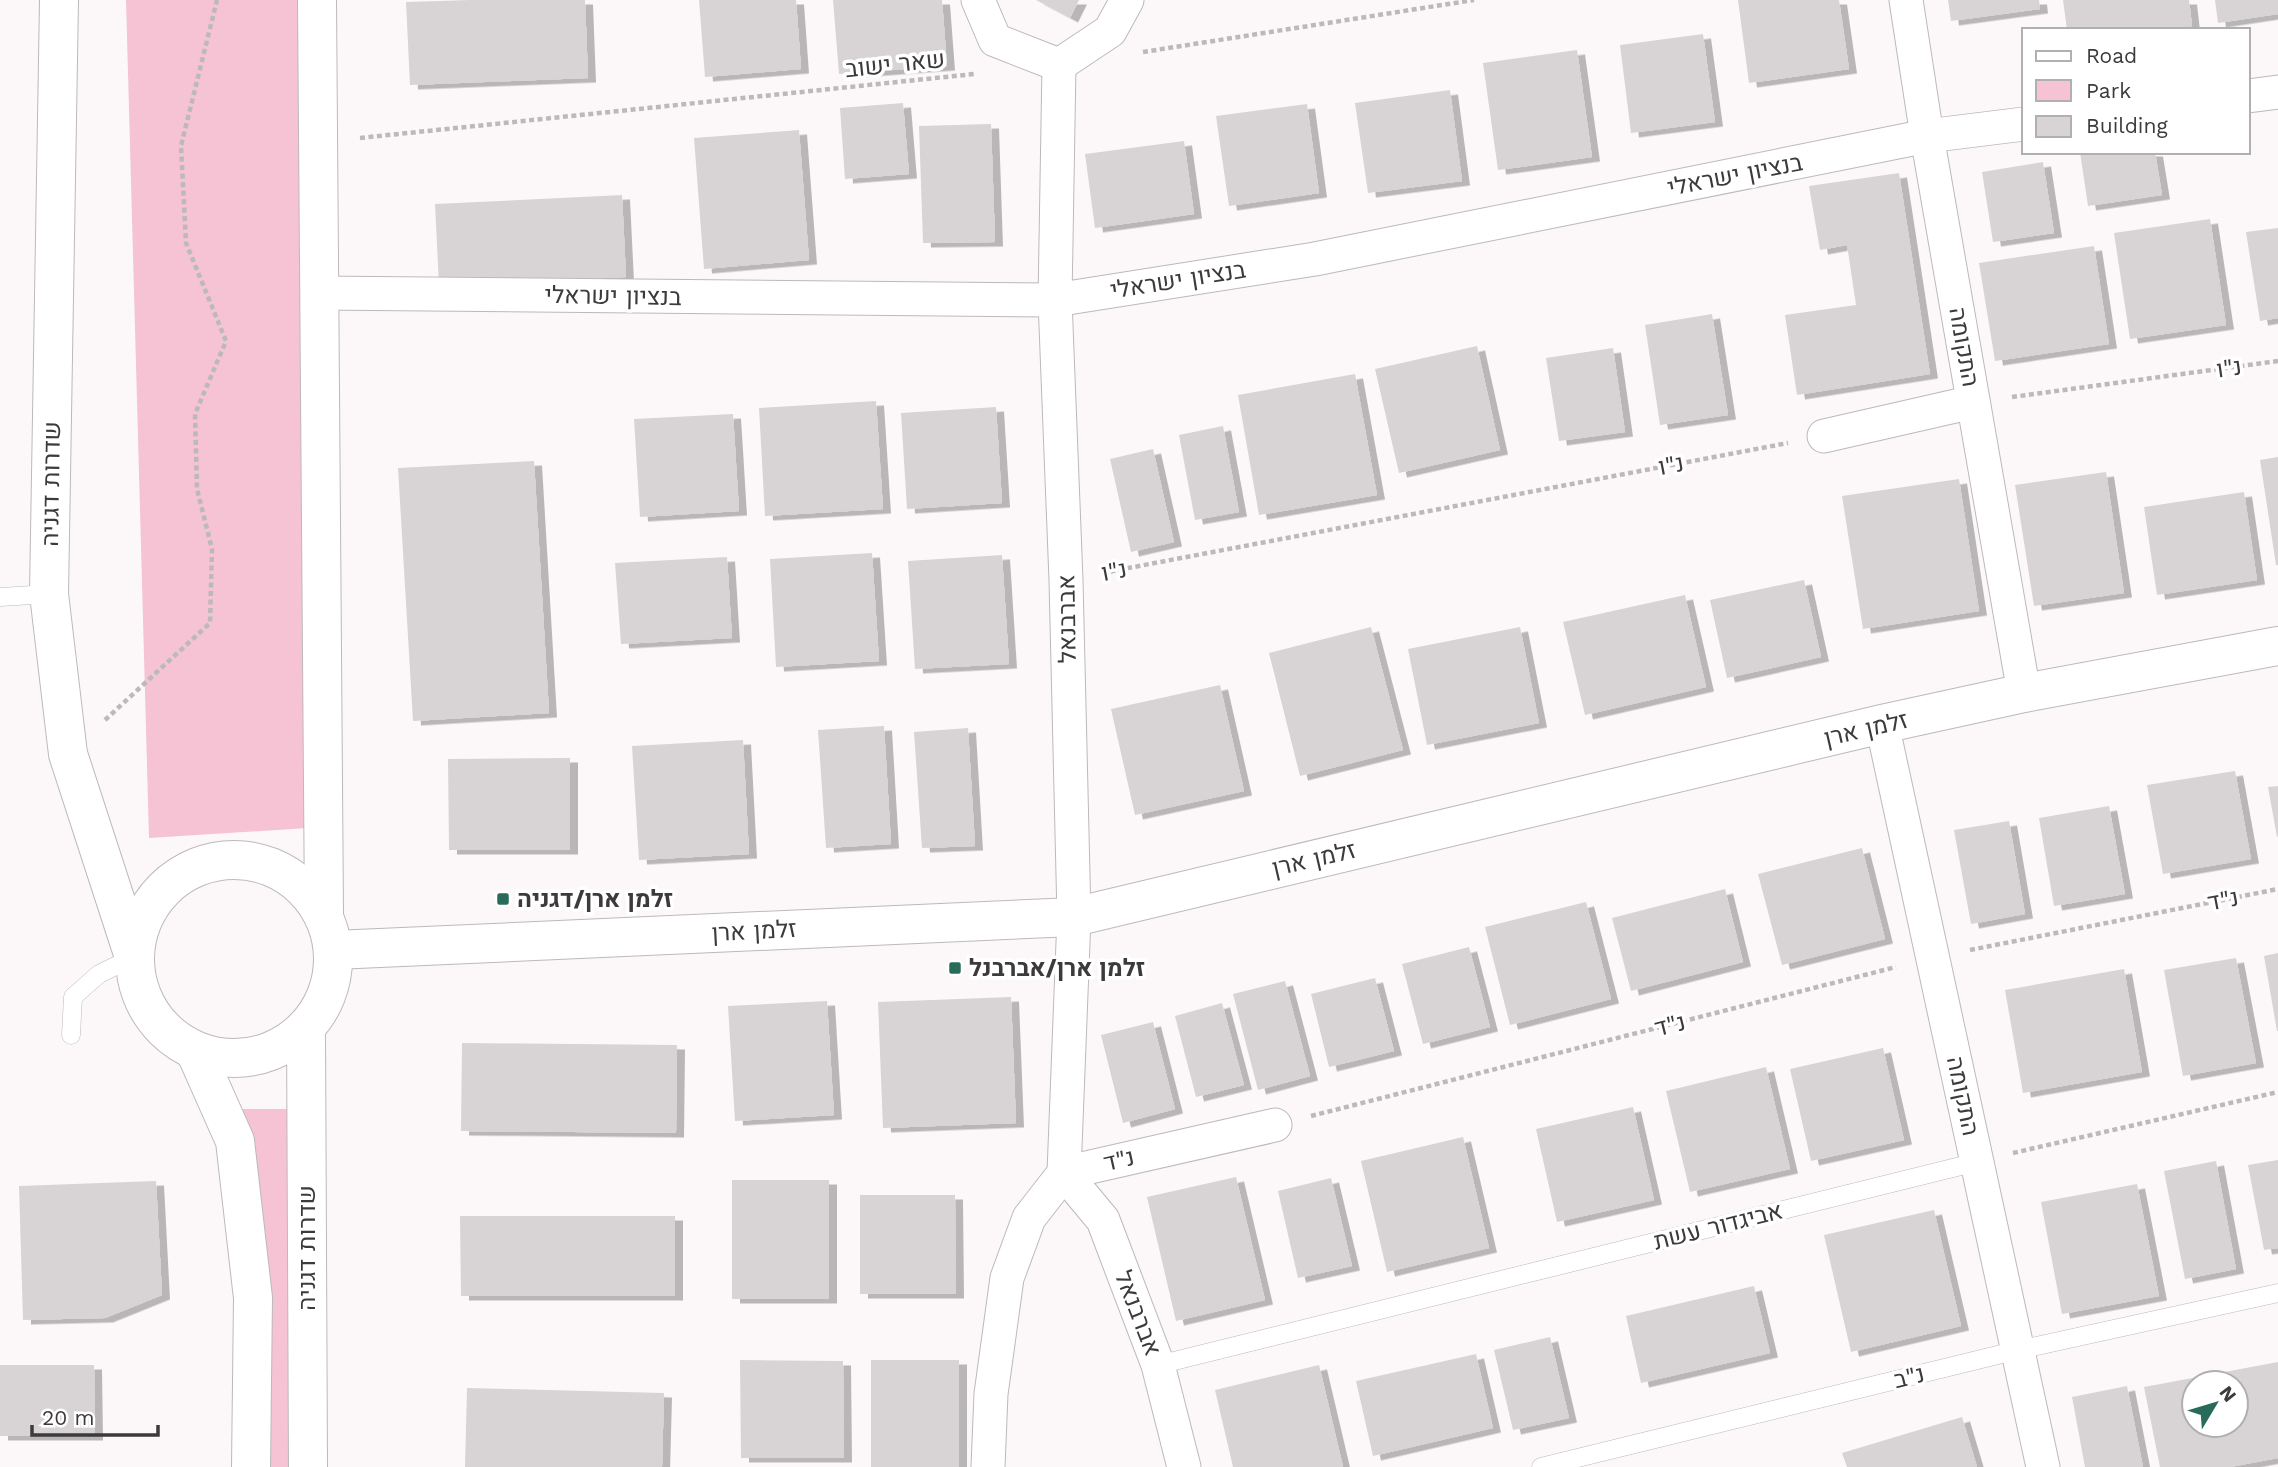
<svg xmlns="http://www.w3.org/2000/svg" width="2278" height="1467" font-family="'Work Sans',Heebo,sans-serif">
<defs>
<filter id="shadow"><feDropShadow dx="8" dy="4.5" stdDeviation="0" flood-color="#0004"/></filter>
</defs>
<rect width="100%" height="100%" fill="#fcf8f9"/>
<g fill="#f5c3d3">
<polygon points="126,0 301,0 308,828 149,838"/>
<polygon points="238,1109 296,1109 298,1467 263,1467"/>
</g>
<g fill="#d8d4d5" fill-rule="evenodd" filter="url(#shadow)">
<polygon points="470,0 585,0 588,78 410,85 406,2"/>
<polygon points="699,0 796,0 801,69 705,77"/>
<polygon points="833,0 942,0 947,66 839,74"/>
<polygon points="1036,0 1079,0 1070,18"/>
<polygon points="1738,0 1839,0 1849,69 1749,83"/>
<polygon points="1948,0 2039,0 2040,9 1951,21"/>
<polygon points="2063,0 2189,0 2192,26 2166,30 2067,30"/>
<polygon points="2215,0 2278,0 2278,14 2218,23"/>
<polygon points="1703,34 1715,122 1631,133 1620,45"/>
<polygon points="1577,50 1592,157 1498,170 1483,63"/>
<polygon points="1450,90 1462,181 1368,193 1355,103"/>
<polygon points="903,103 909,174 845,179 840,108"/>
<polygon points="1307,104 1319,193 1229,206 1216,116"/>
<polygon points="991,124 995,242 923,243 919,126"/>
<polygon points="799,130 809,260 704,269 694,138"/>
<polygon points="1184,141 1194,214 1095,228 1085,154"/>
<polygon points="2080,152 2155,152 2162,195 2088,206"/>
<polygon points="2043,162 2054,233 1993,242 1982,172"/>
<polygon points="1899,173 1930,374 1797,395 1785,315 1856,305 1847,245 1820,250 1809,186"/>
<polygon points="622,195 626,277 439,286 435,204"/>
<polygon points="2210,219 2226,325 2130,339 2114,233"/>
<polygon points="2278,228 2278,318 2260,321 2246,232"/>
<polygon points="2094,246 2109,344 1995,361 1979,263"/>
<polygon points="1712,314 1728,415 1660,425 1645,325"/>
<polygon points="1477,346 1500,450 1399,473 1375,369"/>
<polygon points="1613,348 1625,432 1559,441 1546,358"/>
<polygon points="1355,374 1377,495 1259,515 1238,395"/>
<polygon points="876,401 883,509 765,516 759,408"/>
<polygon points="996,407 1002,503 907,509 901,413"/>
<polygon points="733,414 739,511 640,517 634,419"/>
<polygon points="1223,426 1239,512 1195,520 1179,435"/>
<polygon points="1153,449 1174,542 1131,552 1110,459"/>
<polygon points="2278,457 2278,565 2276,565 2260,460"/>
<polygon points="534,461 549,713 413,721 398,468"/>
<polygon points="2106,472 2124,593 2034,606 2015,485"/>
<polygon points="1959,479 1979,611 1863,629 1842,496"/>
<polygon points="2244,492 2257,580 2157,595 2144,507"/>
<polygon points="872,553 879,661 776,667 770,559"/>
<polygon points="1002,555 1009,664 915,669 908,561"/>
<polygon points="727,557 732,638 621,644 615,563"/>
<polygon points="1804,580 1821,657 1727,678 1710,600"/>
<polygon points="1685,595 1706,687 1585,715 1563,622"/>
<polygon points="1371,627 1403,750 1300,776 1269,653"/>
<polygon points="1520,627 1539,723 1427,745 1408,649"/>
<polygon points="1220,685 1244,791 1135,815 1111,709"/>
<polygon points="884,726 891,844 826,848 818,730"/>
<polygon points="968,728 975,846 922,848 914,732"/>
<polygon points="743,740 749,854 639,860 632,746"/>
<polygon points="570,758 570,850 449,850 448,759"/>
<polygon points="2235,771 2251,859 2163,874 2147,785"/>
<polygon points="2278,786 2278,836 2277,837 2268,787"/>
<polygon points="2109,806 2125,894 2054,906 2039,818"/>
<polygon points="2009,821 2025,914 1971,924 1954,830"/>
<polygon points="1862,848 1885,939 1782,965 1758,874"/>
<polygon points="1725,889 1743,962 1631,991 1612,918"/>
<polygon points="1586,902 1611,999 1510,1025 1485,927"/>
<polygon points="1469,947 1490,1027 1423,1044 1402,964"/>
<polygon points="2278,953 2278,1031 2277,1031 2264,956"/>
<polygon points="2236,958 2256,1063 2183,1076 2164,970"/>
<polygon points="2124,969 2142,1072 2023,1093 2005,990"/>
<polygon points="1375,978 1394,1051 1329,1067 1311,994"/>
<polygon points="1285,981 1310,1076 1258,1090 1233,994"/>
<polygon points="1011,997 1016,1123 883,1128 878,1002"/>
<polygon points="827,1001 834,1115 735,1121 728,1006"/>
<polygon points="1222,1003 1244,1085 1196,1097 1175,1016"/>
<polygon points="1153,1022 1175,1109 1123,1123 1101,1035"/>
<polygon points="462,1043 677,1045 676,1133 461,1131"/>
<polygon points="1883,1048 1904,1140 1811,1161 1790,1069"/>
<polygon points="1766,1067 1790,1169 1690,1192 1666,1091"/>
<polygon points="1633,1107 1654,1200 1557,1222 1536,1129"/>
<polygon points="1463,1137 1489,1248 1387,1272 1361,1161"/>
<polygon points="2278,1160 2278,1248 2264,1250 2248,1165"/>
<polygon points="2216,1161 2236,1269 2185,1279 2164,1171"/>
<polygon points="1236,1177 1265,1300 1176,1321 1147,1197"/>
<polygon points="1331,1178 1352,1266 1298,1278 1278,1191"/>
<rect x="732" y="1180" width="97" height="119"/>
<polygon points="156,1181 162,1295 105,1318 23,1320 19,1186"/>
<polygon points="2137,1184 2159,1296 2062,1314 2041,1202"/>
<polygon points="860,1195 955,1195 956,1294 860,1294"/>
<polygon points="1934,1210 1961,1326 1851,1352 1824,1235"/>
<polygon points="460,1216 675,1216 675,1296 461,1296"/>
<polygon points="1754,1286 1770,1353 1641,1383 1626,1316"/>
<polygon points="1550,1337 1569,1418 1513,1430 1494,1350"/>
<polygon points="1476,1354 1493,1428 1373,1456 1356,1381"/>
<polygon points="740,1360 843,1361 844,1458 741,1458"/>
<rect x="871" y="1360" width="88" height="107"/>
<path d="M 2278,1362 L 2278,1458 L 2230,1467 L 2160,1467 L 2144,1387 ZM 2194,1383 L 2236,1383 L 2236,1425 L 2194,1425 Z"/>
<polygon points="0,1365 94,1365 95,1436 0,1436"/>
<polygon points="1319,1365 1343,1467 1233,1467 1215,1390"/>
<polygon points="2127,1386 2143,1467 2085,1467 2072,1397"/>
<polygon points="467,1388 664,1393 662,1467 465,1467"/>
<polygon points="1962,1417 1977,1467 1847,1467 1842,1453"/>
</g>
<g fill="none" stroke-linecap="round" stroke-linejoin="round">
<g stroke="#bdb9ba" stroke-width="19">
<g id="service">
<polyline points="0,597 49,594"/>
<polyline points="71,1035 73,997 99,974 134,957"/>
<polyline points="1158,1365 1977,1162"/>
<polyline points="1541,1467 2018,1350 2278,1293"/>
</g>
</g>
<g stroke="#bdb9ba" stroke-width="35">
<g id="minor">
<polyline points="978,0 995,40 1059,65"/>
<polyline points="1906,0 1927,136 2024,693"/>
<polyline points="1059,65 1110,31 1127,0"/>
<polyline points="2248,96 2278,92"/>
<polyline points="319,293 1055,300 1315,259 1927,136 2024,124"/>
<polyline points="1824,436 1973,402"/>
<polyline points="1882,724 2043,1467"/>
<polyline points="1064,1173 1103,1220 1158,1365 1184,1467"/>
<polyline points="1064,1173 1275,1125"/>
<polyline points="988,1467 991,1394 1007,1278 1029,1218 1064,1173 1074,917 1066,580 1055,300 1059,65"/>
</g>
</g>
<g stroke="#bdb9ba" stroke-width="40">
<g id="tertiary">
<polyline points="59,0 49,594 68,754 134,957"/>
<polyline points="317,0 324,914"/>
<circle cx="234" cy="959" r="99"/>
<polyline points="334,950 1074,917 1882,724 2024,693 2278,646"/>
<polyline points="306,1029 308,1467"/>
<polyline points="195,1051 235,1141 253,1298 251,1467"/>
</g>
</g>
<g stroke="#bcb9ba" stroke-width="4.5" stroke-dasharray="5 3.5" stroke-linecap="butt">
<polyline points="1143,52 1474,0"/>
<polyline points="360,138 974,74"/>
<polyline points="2012,397 2278,361"/>
<polyline points="1102,573 1788,443"/>
<polyline points="105,720 210,623 212,549 197,489 195,414 226,341 186,243 181,146 217,0"/>
<polyline points="1970,950 2278,889"/>
<polyline points="1311,1116 1896,967"/>
<polyline points="2013,1153 2278,1092"/>
</g>
<use href="#service" stroke="#fff" stroke-width="18"/>
<use href="#minor" stroke="#fff" stroke-width="33"/>
<use href="#tertiary" stroke="#fff" stroke-width="38"/>
</g>
<g fill="#286b5b" stroke="#fff" stroke-width="2.5">
<rect x="496" y="892" width="14" height="14" rx="3.5"/>
<rect x="948" y="961" width="14" height="14" rx="3.5"/>
</g>
<g text-anchor="middle" dominant-baseline="central" stroke-width="7" stroke-linejoin="round" paint-order="stroke">
<g font-size="24" fill="#3c3a3b" stroke="#fff">
<text transform="translate(895 64) rotate(-6)">שאר ישוב</text>
<text transform="translate(1735 175) rotate(-11)">בנציון ישראלי</text>
<text transform="translate(1178 280) rotate(-9)">בנציון ישראלי</text>
<text transform="translate(613 296) rotate(1)">בנציון ישראלי</text>
<text transform="translate(1964 347) rotate(80)">התקומה</text>
<text transform="translate(2229 368) rotate(-8)">נ"ו</text>
<text transform="translate(1671 465) rotate(-11)">נ"ו</text>
<text transform="translate(51 484) rotate(-89)">שדרות דגניה</text>
<text transform="translate(1114 571) rotate(-11)">נ"ו</text>
<text transform="translate(1067 619) rotate(-91)">אברבנאל</text>
<text transform="translate(1866 729) rotate(-13)">זלמן ארן</text>
<text transform="translate(1314 859) rotate(-13)">זלמן ארן</text>
<text transform="translate(2223 900) rotate(-11)">נ"ד</text>
<text transform="translate(754 931) rotate(-3)">זלמן ארן</text>
<text transform="translate(1670 1025) rotate(-14)">נ"ד</text>
<text transform="translate(1963 1096) rotate(78)">התקומה</text>
<text transform="translate(1119 1160) rotate(-13)">נ"ד</text>
<text transform="translate(1718 1226) rotate(-14)">אביגדור עשת</text>
<text transform="translate(307 1248) rotate(-90)">שדרות דגניה</text>
<text transform="translate(1138 1313) rotate(69)">אברבנאל</text>
<text transform="translate(1909 1377) rotate(-14)">נ"ב</text>
</g>
<g font-size="24" font-weight="bold" fill="#3c3a3b" stroke="#fff" text-anchor="start">
<text x="517" y="899">זלמן ארן/דגניה</text>
<text x="969" y="968">זלמן ארן/אברבנל</text>
</g>
</g>
<rect x="2022" y="28" width="228" height="126" fill="#ffffff" stroke="#b1b0b1" stroke-width="2"/>
<rect x="2036" y="51" width="35" height="10" fill="#ffffff" stroke="#b1b0b1" stroke-width="2"/>
<text x="2086" y="63" font-size="21" fill="#3c3a3b">Road</text>
<rect x="2036" y="80" width="35" height="21" fill="#f5c3d3" stroke="#b1b0b1" stroke-width="2"/>
<text x="2086" y="98" font-size="21" fill="#3c3a3b">Park</text>
<rect x="2036" y="116" width="35" height="21" fill="#d8d4d5" stroke="#b1b0b1" stroke-width="2"/>
<text x="2086" y="133" font-size="21" fill="#3c3a3b">Building</text>
<g transform="translate(2215 1404) rotate(52)"><circle r="33" fill="#ffffff" stroke="#b1b0b1" stroke-width="2"/>
<path d="M0-5L12 26L0 18L-12 26Z" fill="#286b5b"/>
<text y="-10" font-size="19" font-weight="bold" text-anchor="middle" fill="#3c3a3b">N</text>
</g>
<path d="M32 1425v10h126v-10" fill="none" stroke="#3c3a3b" stroke-width="3.5"/>
<text x="42" y="1425" font-size="21" fill="#3c3a3b" stroke="#ffffff" stroke-width="5" paint-order="stroke">20 m</text>
</svg>
